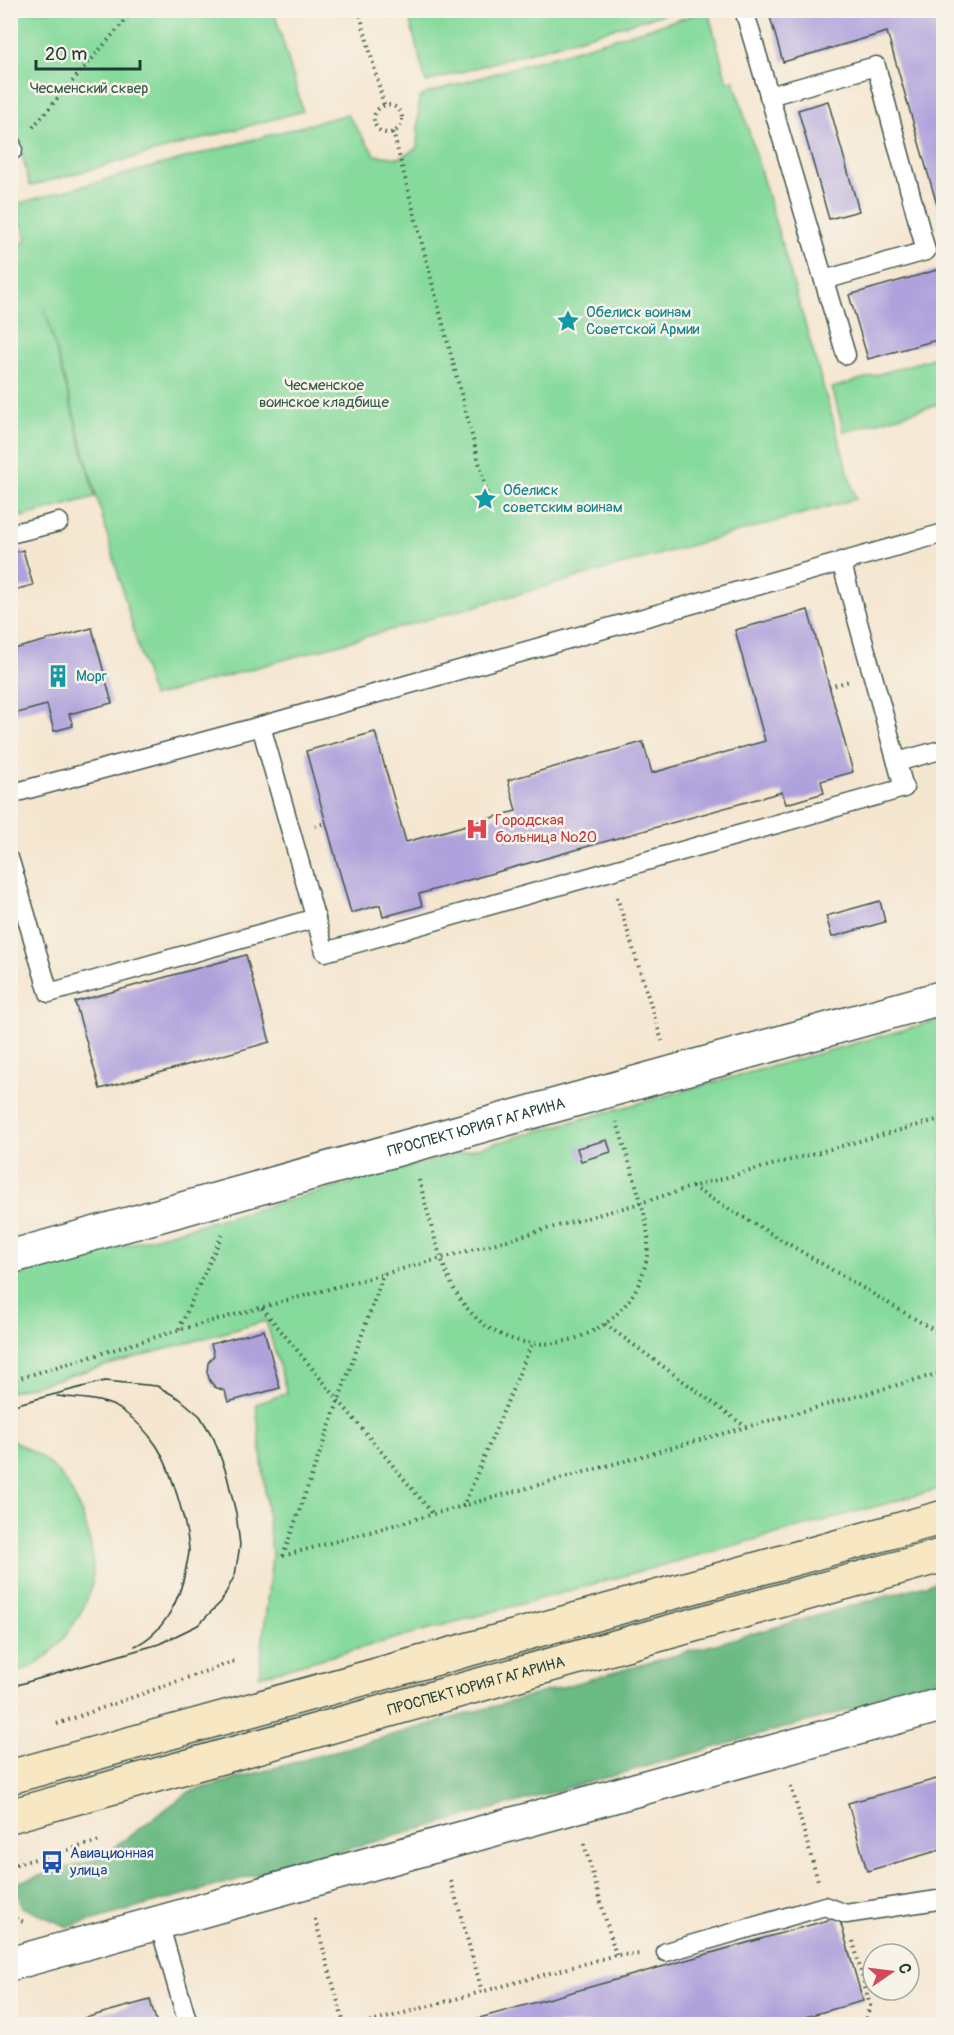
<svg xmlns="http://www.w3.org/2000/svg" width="954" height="2035" font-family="Pangolin,sans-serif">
<rect width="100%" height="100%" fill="#f7f3e8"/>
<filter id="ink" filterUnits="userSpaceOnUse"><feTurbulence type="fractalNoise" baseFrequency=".0167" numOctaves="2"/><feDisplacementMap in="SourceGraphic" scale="12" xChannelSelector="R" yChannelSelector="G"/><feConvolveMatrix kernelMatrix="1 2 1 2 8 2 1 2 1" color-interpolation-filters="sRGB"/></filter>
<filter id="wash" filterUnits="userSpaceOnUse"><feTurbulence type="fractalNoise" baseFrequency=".008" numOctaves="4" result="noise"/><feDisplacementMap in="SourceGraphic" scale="24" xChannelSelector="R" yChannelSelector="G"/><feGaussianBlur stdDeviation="1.35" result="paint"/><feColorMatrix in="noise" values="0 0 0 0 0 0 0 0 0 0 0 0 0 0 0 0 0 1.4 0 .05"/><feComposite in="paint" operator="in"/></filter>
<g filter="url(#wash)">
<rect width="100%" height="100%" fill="#f5e6d0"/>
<g fill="#86da9c" stroke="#528c68" stroke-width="1.5">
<polygon points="407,10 674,10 674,11 426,82"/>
<polygon points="10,11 274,11 303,111 30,186 11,112"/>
<polygon points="708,11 727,82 734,80 856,499 152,697 45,309 95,497 21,517 10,478 10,246 27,241 16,204 347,114 375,155 399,158 417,148 419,98 428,93"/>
<polygon points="943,355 943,403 844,432 832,388"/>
<polygon points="943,1019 943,1488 259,1676 272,1556 256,1404 287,1393 266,1321 11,1392 11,1277"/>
<path d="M 10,1439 C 22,1446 35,1452 46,1461 C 77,1486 97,1543 92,1582 C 89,1607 60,1647 40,1662 C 33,1668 20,1671 11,1675 Z"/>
</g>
<polygon fill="#6cba84" stroke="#467c5c" stroke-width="1.5" points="943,1580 943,1684 68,1927 22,1907 15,1883 98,1859 189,1792"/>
<g id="blocks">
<g fill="#afa2dc">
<polygon points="768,10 935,10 938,24 944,22 944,229 887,32 783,62"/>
<polygon points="828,101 859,211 829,219 798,110"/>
<polygon points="944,268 944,338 868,359 849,295"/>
<polygon points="23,550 33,585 10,591 10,554"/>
<polygon points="808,610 853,772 821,781 824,793 786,804 782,792 600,843 419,894 422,906 383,917 380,905 351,913 306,751 375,732 406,842 516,811 508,780 643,742 652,773 765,741 735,630"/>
<polygon points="92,628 112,703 69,714 73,726 54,731 47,705 10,715 10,650"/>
<polygon points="880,901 885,922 832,937 826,916"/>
<polygon points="246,955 270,1042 100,1089 75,1002"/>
<polygon points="607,1140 611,1152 581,1161 577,1148"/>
<polygon points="264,1330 280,1388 228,1402 225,1391 215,1387 210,1381 207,1372 208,1363 214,1355 211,1344"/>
<polygon points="944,1777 944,1849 867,1871 848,1803"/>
<polygon points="839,1917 863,2001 779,2024 458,2024"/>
<polygon points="150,2000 157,2024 63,2024"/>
</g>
</g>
</g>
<g filter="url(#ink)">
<use href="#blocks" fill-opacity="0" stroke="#3f564b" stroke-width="1.5"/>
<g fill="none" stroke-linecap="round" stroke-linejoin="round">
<g stroke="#3f564b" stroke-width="21">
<g id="lane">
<polyline points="744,10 846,355"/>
<polyline points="769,96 876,66 926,251 824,280"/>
<polyline points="10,139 13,150"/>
<polyline points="10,534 59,522"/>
<polyline points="261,726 325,952 904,788 841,561"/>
<polyline points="897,762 944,749"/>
<polyline points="10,794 261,726 944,533"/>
<polyline points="10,861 49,993 316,918"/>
<polyline points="159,1923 188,2024"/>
<polyline points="666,1952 825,1906 846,1914 944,1899"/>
</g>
</g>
<g stroke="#3f564b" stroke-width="36">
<g id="street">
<path id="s1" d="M 10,1257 L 944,997"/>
<polyline points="10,1964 944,1704"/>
</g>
</g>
<g stroke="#3f564b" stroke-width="36">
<g id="secondary">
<polyline points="10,1777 944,1517"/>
<path id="s2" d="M 10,1816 L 944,1555"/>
</g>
</g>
<g stroke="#3f564b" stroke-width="4" stroke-dasharray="1.5 4.5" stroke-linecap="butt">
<polyline points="359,10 384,105"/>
<circle cx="388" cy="119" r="14"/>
<polyline points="33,127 134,10"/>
<polyline points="393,132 487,493"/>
<polyline points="829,687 849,681"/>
<polyline points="315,826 326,823"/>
<polyline points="617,897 662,1041"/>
<path d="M 419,1180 C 430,1217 441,1278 466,1307 C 526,1381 648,1335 648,1241 C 648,1223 642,1205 637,1188 C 630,1166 624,1144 617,1122"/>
<polyline points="692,1187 944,1336"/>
<polyline points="262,1308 433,1514"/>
<polyline points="605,1324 746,1427"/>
<polyline points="179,1329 222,1235"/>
<polyline points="10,1381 179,1330 442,1258 641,1203 691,1187 944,1118"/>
<polyline points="463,1507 532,1343"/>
<polyline points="283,1556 944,1372"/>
<polyline points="283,1556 384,1273"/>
<polyline points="57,1724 235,1661"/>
<polyline points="791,1786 818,1881"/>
<polyline points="584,1844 616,1955"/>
<polyline points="10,1866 100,1841"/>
<polyline points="451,1881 482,1991"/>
<polyline points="10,1917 27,1923"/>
<polyline points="315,1919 344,2024"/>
<polyline points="853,1941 870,2006 864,2024"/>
<polyline points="364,2024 616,1955 642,1954"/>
</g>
<use href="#lane" stroke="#fff" stroke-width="18"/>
<use href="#street" stroke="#fff" stroke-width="33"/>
<use href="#secondary" stroke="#f7e8c3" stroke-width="33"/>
<g stroke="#1f3d34" stroke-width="1.5">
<path d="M 57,1396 C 79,1399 106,1398 124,1412 C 137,1421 147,1432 156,1445 C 171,1468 187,1523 189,1550 C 189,1556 187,1562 186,1568 C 180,1599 165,1632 135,1646"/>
<polyline points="10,1406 105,1381 157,1386 180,1399 200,1416 214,1439 226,1472 236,1513 240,1545 235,1575 221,1602 198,1625 159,1644 10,1687"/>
</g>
</g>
</g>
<defs>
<g id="sight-bare" transform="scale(1.8)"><path d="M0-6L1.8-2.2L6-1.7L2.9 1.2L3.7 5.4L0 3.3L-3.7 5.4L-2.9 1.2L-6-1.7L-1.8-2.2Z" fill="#0f9aa8" stroke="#f7f3e8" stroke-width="2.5" paint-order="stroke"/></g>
<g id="building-bare" transform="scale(1.8)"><path d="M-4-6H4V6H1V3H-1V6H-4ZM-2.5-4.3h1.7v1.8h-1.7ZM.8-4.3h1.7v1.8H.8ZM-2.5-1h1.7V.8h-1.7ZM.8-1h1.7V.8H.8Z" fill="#0f9aa8" stroke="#f7f3e8" stroke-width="2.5" paint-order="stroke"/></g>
<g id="hospital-bare" transform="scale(1.8)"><path d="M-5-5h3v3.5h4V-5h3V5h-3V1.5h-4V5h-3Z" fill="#e0444e" stroke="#f7f3e8" stroke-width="2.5" paint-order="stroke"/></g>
<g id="bus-bare" transform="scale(1.8)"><path d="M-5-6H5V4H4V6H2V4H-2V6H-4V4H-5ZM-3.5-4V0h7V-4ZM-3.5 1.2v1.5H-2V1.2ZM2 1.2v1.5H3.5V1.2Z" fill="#1a4fb4" stroke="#f7f3e8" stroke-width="2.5" paint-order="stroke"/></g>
</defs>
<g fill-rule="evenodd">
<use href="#sight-bare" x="568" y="321"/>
<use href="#sight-bare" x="485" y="499"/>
<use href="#building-bare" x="58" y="676"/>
<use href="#hospital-bare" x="477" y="829"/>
<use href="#bus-bare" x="52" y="1862"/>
</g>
<g text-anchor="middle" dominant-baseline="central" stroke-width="5" stroke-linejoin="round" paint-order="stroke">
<g font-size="15" fill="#345c49" stroke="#f7f3e8">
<text x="89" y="88">Чесменский сквер</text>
<text x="324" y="385">Чесменское<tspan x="324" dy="17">воинское кладбище</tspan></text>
</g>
<g font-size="15" fill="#0d838f" stroke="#f7f3e8" text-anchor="start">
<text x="586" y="312">Обелиск воинам<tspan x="586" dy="17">Советской Армии</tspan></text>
<text x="503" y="490">Обелиск<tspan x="503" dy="17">советским воинам</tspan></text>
<text x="76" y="676">Морг</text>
</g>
<g font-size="15" fill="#be3a42" stroke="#f7f3e8" text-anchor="start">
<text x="495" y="820">Городская<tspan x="495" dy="17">больница №20</tspan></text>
</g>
<g font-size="15" fill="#1f3d34" stroke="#f7f3e8">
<text stroke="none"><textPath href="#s1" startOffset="484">ПРОСПЕКТ ЮРИЯ ГАГАРИНА</textPath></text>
<text stroke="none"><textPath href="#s2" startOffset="484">ПРОСПЕКТ ЮРИЯ ГАГАРИНА</textPath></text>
</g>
<g font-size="15" fill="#164399" stroke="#f7f3e8" text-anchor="start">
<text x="70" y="1853">Авиационная<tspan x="70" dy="17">улица</tspan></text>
</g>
</g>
<rect width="954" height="2035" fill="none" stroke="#f7f3e8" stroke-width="36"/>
<g transform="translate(891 1972) rotate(76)"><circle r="28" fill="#f7f3e8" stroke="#a1aaa0" stroke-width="1.5"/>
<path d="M0-4.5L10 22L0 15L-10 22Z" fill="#d1495b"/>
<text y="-9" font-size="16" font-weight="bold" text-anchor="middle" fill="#1f3d34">С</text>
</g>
<path d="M36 60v9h104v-9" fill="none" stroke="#1f3d34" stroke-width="3"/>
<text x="45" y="60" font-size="18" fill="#1f3d34" stroke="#f7f3e8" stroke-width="4.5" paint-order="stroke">20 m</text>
</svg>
